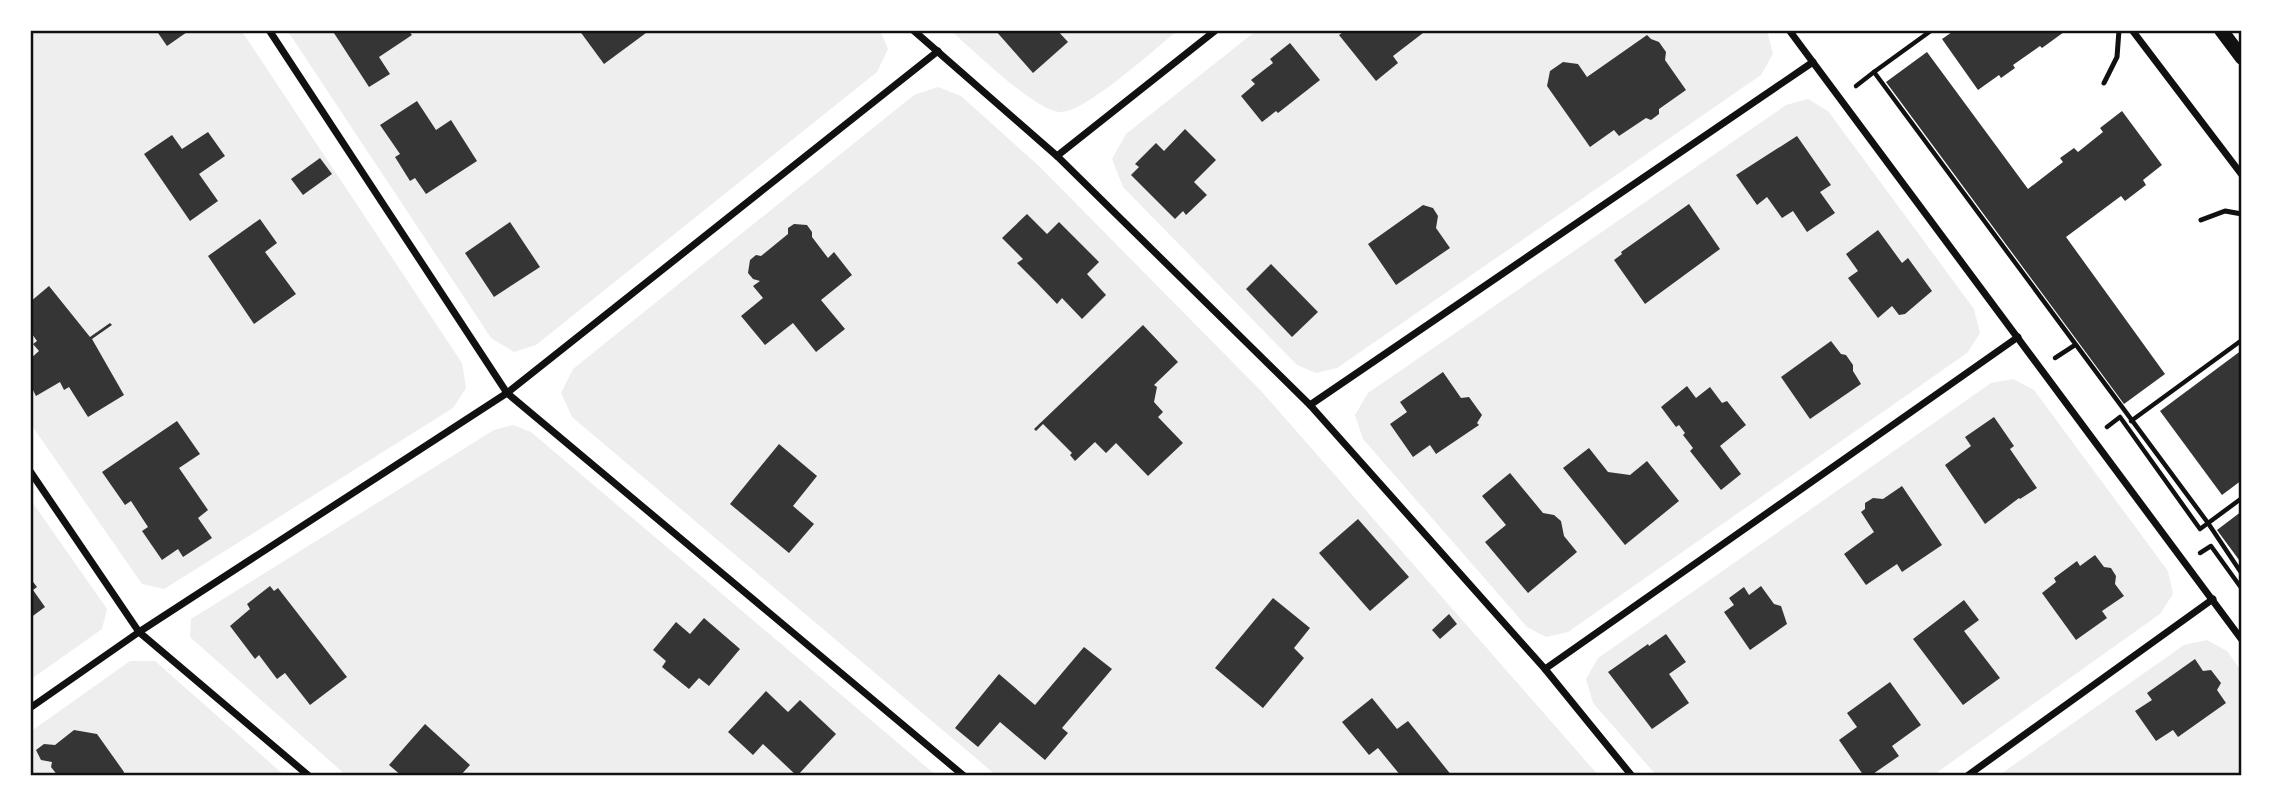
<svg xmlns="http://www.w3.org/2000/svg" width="2272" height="806" font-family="'Roboto Condensed',sans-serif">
<rect width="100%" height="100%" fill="#fff"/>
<g fill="#eee">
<polygon points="30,30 241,30 462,363 466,388 453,408 164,589 142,584 30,423"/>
<polygon points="287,30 880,30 888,49 877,72 536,345 514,352 491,338"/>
<path d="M 950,30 L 1178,30 C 1156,48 1086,112 1061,112 C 1037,113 971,48 950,30 Z"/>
<polygon points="1257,30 1767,30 1773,54 1761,75 1337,368 1316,373 1297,365 1123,187 1112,159 1126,134"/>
<polygon points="938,87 961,96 1040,167 1262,392 1599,776 997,776 572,417 561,393 573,369 914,95"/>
<polygon points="1808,99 1828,111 1974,309 1980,333 1967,353 1568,632 1546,637 1527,627 1363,439 1355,415 1368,393 1786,105"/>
<polygon points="2013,379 2034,390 2168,571 2173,594 2160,614 1932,776 1657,776 1593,703 1586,679 1598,658 1991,383"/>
<polygon points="513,425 531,432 937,776 347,776 190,637 191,619 494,430"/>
<polygon points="30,499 107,609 102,629 30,680"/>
<polygon points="2207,640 2227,651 2242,672 2242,776 1998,776 2184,645"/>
<polygon points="130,661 155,661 285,776 30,776 30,732"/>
</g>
<g fill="#353535">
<polygon points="156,30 190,30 167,46"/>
<polygon points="332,30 408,30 412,35 379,57 390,74 369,87"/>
<polygon points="579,30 650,30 604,64"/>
<polygon points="995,30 1057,30 1068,42 1033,73"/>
<polygon points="1346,30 1421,30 1423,33 1393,56 1398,63 1376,81 1339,35"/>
<polygon points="1955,30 2062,30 2064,32 2042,48 2040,46 2013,65 2015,68 2001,78 1999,75 1978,90 1942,39"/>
<polygon points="1647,35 1651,39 1659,42 1666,52 1665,60 1686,90 1659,109 1659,114 1651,120 1646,118 1619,136 1614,130 1590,147 1547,86 1550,71 1563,62 1578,64 1587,77"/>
<polygon points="1290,43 1320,80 1278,113 1276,111 1262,122 1241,96 1255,84 1251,80 1273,63 1270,59"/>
<polygon points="1927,52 2028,189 2063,162 2060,158 2074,148 2078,152 2103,132 2100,128 2122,111 2162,165 2143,180 2146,185 2125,201 2121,196 2066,237 2165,374 2124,404 1886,82"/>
<polygon points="417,101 436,130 451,120 477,161 426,194 415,178 410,181 395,157 400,154 380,125"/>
<polygon points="1185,129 1216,160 1194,182 1207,195 1186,215 1183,211 1175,219 1131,175 1139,167 1135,164 1156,143 1164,151"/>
<polygon points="208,132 225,156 199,174 218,201 190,221 144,154 172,135 182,149"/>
<polygon points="1797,136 1831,185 1820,192 1835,213 1807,232 1793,211 1782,218 1767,197 1757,205 1736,175"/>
<polygon points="320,158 332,174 303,195 291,179"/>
<polygon points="1689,204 1720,249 1645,304 1614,260 1622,254 1621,252"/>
<polygon points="1423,205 1433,208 1438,216 1436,228 1450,248 1396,285 1368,244"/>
<polygon points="1027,214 1047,234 1059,222 1099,262 1087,274 1106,295 1082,319 1062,298 1057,304 1037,283 1017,263 1023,259 1002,238"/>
<polygon points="260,219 277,243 265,252 296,294 254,324 208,256"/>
<polygon points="510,222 540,267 494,297 465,253"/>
<polygon points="794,224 807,225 812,232 812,237 828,258 834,252 852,275 821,300 845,329 816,352 793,323 765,345 741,316 763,298 753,286 760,281 753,279 748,273 750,260 756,255 761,256 788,234 788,228"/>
<polygon points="1878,230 1902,263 1908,258 1932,291 1905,314 1899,315 1892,306 1878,318 1848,278 1858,271 1846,254"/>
<polygon points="1271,264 1318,312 1292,337 1246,289"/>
<polygon points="49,286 90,337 110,323 112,325 92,339 124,395 88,417 69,387 64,390 60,382 36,396 30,384 30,359 39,351 33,344 37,341 30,331 30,302"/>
<polygon points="1143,325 1178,362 1154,385 1157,387 1154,402 1163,412 1158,417 1183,443 1148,476 1116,443 1106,453 1095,442 1075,461 1070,455 1072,453 1043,424 1036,431 1034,429"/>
<polygon points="1831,341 1841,354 1846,355 1853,365 1853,371 1861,384 1810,419 1781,377"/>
<polygon points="2242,350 2242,480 2222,495 2160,411"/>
<polygon points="1443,372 1461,398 1469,397 1482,415 1477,423 1479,425 1436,454 1430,445 1413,457 1390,424 1407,412 1400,402"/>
<polygon points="1687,386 1696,398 1710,387 1722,403 1727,401 1746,425 1720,446 1741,474 1721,490 1690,451 1693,448 1683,435 1685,433 1679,425 1676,427 1661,407"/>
<polygon points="1994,417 2014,446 2010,449 2037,488 2020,499 2019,498 1985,524 1945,465 1971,446 1965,437"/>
<polygon points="177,421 200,454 179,468 208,510 198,518 212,538 183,557 178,549 162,560 142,531 148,527 131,501 125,505 102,472"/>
<polygon points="779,444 817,476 793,506 814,524 789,553 730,504"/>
<polygon points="1589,448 1608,472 1630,475 1647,461 1679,501 1625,545 1563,468"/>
<polygon points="1510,473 1543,513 1554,515 1561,521 1564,536 1577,552 1528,593 1485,542 1506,525 1482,496"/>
<polygon points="1902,486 1942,545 1902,572 1897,564 1866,585 1844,554 1874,532 1861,512 1865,509 1865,503 1873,498 1883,499"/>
<polygon points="2242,511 2242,564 2217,530"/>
<polygon points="1358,519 1409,577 1370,611 1319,553"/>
<polygon points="2095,555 2104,567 2111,568 2116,576 2115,584 2124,596 2102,611 2107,618 2076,640 2042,593 2056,582 2054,578 2077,561 2080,566"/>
<polygon points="30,578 37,587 33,590 45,607 30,618"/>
<polygon points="270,586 274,591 278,588 347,677 310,705 285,673 277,679 259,655 255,659 230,626 250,609 247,604"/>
<polygon points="1761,586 1774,604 1781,606 1787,624 1750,650 1724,612 1734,605 1729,598 1744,587 1749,595"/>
<polygon points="1273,598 1310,628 1294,648 1304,658 1263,708 1215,668"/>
<polygon points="1964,600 1979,620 1964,631 2000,678 1963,705 1913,639"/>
<polygon points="1449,614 1457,624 1440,639 1432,630"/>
<polygon points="704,618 740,649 709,686 699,678 689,689 662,667 666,661 653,650 676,622 690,634"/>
<polygon points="1666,634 1686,662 1669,674 1689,703 1652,729 1608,672 1648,644 1649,646"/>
<polygon points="1084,647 1112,669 1062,728 1068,733 1045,760 1000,722 978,747 955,728 999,674 1035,705"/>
<polygon points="2195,659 2203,671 2211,670 2221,683 2217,690 2226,703 2178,737 2173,730 2156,741 2135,711 2152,700 2147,693"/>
<polygon points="1890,682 1921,725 1892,746 1899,756 1870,776 1864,776 1839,740 1857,727 1847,713"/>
<polygon points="766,691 788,712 800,700 836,734 797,776 763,744 753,755 728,732"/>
<polygon points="1372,698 1397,729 1408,721 1452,776 1401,776 1378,748 1369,755 1342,722"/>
<polygon points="425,724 470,765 460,776 402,776 389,765"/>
<polygon points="74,730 97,734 124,772 123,776 58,776 51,767 52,762 41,760 36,750 44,744 55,745"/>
</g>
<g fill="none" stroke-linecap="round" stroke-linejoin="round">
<g stroke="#111" stroke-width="4.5">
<polyline points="1932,30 1874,72 2208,523 2242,574"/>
<polyline points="1856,86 1874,72"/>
<polyline points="2055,358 2075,345"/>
<polyline points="2131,421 2242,340"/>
<polyline points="2107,427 2120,417 2200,529 2242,498"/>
<polyline points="2200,553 2211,546 2242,589"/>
</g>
<g stroke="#111" stroke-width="5">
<polyline points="2104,83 2117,57 2119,30"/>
<polyline points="2201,220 2225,211 2242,214"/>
</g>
<g stroke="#111" stroke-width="7">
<polyline points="269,30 507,393 964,776"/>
<polyline points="913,30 1057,156 1310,405 1545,669 1632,776"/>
<polyline points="1789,30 2242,640"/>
<polyline points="2132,30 2242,175"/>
<polyline points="1057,156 1216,30"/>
<polyline points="1310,405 1813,62"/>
<polyline points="30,471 139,632 309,776"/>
<polyline points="1545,669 2018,337"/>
<polyline points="30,708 139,632 507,393 938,51"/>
<polyline points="1967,776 2213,599"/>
</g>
<polyline stroke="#111" stroke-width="14" points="2221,30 2242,58"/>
</g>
<rect width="2272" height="806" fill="none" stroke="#ffffff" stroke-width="63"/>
<rect x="32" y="32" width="2208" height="742" fill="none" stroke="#111" stroke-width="2.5"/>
</svg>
